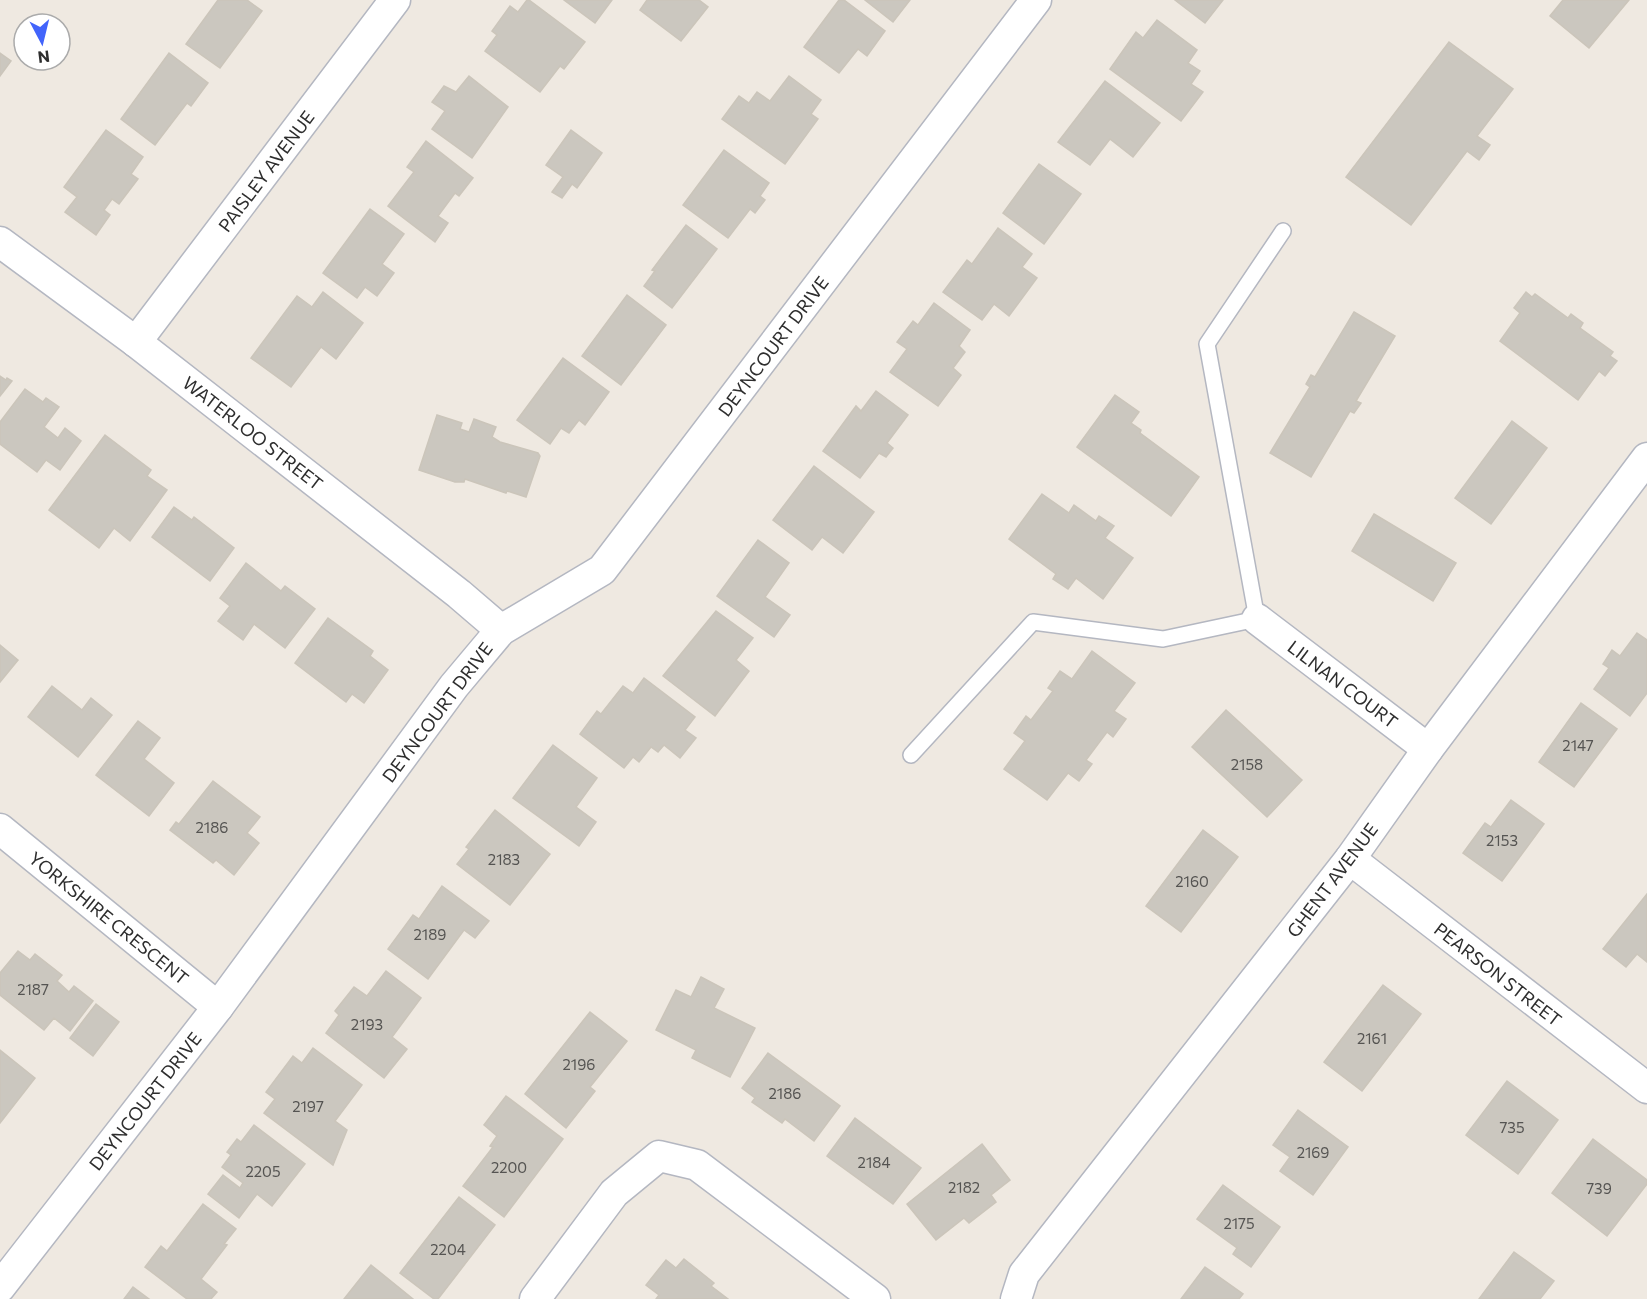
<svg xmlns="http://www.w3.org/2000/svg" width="1647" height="1299" font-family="Commissioner,sans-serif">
<rect width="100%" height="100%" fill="#efe9e1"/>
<g fill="#cbc7bf" stroke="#cbc5ba" stroke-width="1.5">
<polygon points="218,0 247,0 262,11 220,68 186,44"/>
<polygon points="527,0 529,0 585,42 564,69 560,66 540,92 485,51 497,35 492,31 510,6 518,12"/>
<polygon points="564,0 612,0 595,23"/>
<polygon points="647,0 699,0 708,7 681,41 640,10"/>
<polygon points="839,0 844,0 885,31 867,56 858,49 839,73 804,47"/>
<polygon points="865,0 910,0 893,22"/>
<polygon points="1175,0 1223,0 1205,23"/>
<polygon points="1563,0 1629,0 1589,48 1550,16"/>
<polygon points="1157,20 1197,50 1188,63 1200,71 1191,84 1203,92 1181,121 1110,69 1136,32 1143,38"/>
<polygon points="1449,42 1513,89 1477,136 1490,145 1479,160 1467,151 1411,225 1346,177"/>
<polygon points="0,53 11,61 0,76"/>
<polygon points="169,53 208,83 191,106 187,103 155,145 121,119"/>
<polygon points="469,76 508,107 472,158 432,129 445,111 432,102 444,86 456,92"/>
<polygon points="789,76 821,100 811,114 818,119 785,164 722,119 739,96 749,103 757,92 770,101"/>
<polygon points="1105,81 1160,123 1133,157 1110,139 1090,165 1058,142"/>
<polygon points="106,130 143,157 131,174 138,179 119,204 112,199 104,210 110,215 96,235 65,212 77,197 64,187"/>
<polygon points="571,130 602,153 577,188 572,184 562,198 552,192 563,177 546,165"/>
<polygon points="426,141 473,178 459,196 455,193 438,216 448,223 435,242 388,206 414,172 407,167"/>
<polygon points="724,150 769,183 760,196 765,200 755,213 750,209 728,238 683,205"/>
<polygon points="1039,164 1081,194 1044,244 1003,213"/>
<polygon points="370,209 404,234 382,264 394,273 377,296 365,287 357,298 323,273"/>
<polygon points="686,225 717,249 672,308 644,286 655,271 652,270"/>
<polygon points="998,228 1032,254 1022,267 1037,278 1009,316 994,304 982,320 943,292 967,260 972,264"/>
<polygon points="323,292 363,323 336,359 321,347 291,387 251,358 297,296 312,307"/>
<polygon points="1526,292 1532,297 1535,294 1568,318 1571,314 1583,323 1580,328 1613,352 1610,356 1617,361 1605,376 1599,371 1578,400 1500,341 1520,313 1514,308"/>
<polygon points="627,295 666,325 621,385 582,356"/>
<polygon points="934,303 970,330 959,346 965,352 953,368 961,375 938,406 890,372 907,349 897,342 913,321 918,325"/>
<polygon points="1354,312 1395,336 1356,401 1361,403 1354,413 1350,411 1311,477 1270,453 1310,387 1306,384 1311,375 1315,377"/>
<polygon points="563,358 609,392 585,425 579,420 569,433 561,428 550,444 517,420"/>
<polygon points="0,376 6,380 7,378 12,381 0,396"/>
<polygon points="25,389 43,402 46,398 59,407 44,427 58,438 65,428 81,441 60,470 46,460 37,472 0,444 0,422"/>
<polygon points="876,391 908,415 887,443 893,448 886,457 879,453 860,478 823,451 856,406 861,411"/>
<polygon points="1115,395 1139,412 1131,423 1141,430 1140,433 1199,477 1171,516 1077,447"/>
<polygon points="437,415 462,423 460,429 469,432 474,419 496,427 492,437 500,442 538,453 540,456 526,497 507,491 506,493 465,479 464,482 455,482 419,470"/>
<polygon points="1512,421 1547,448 1491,524 1455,498"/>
<polygon points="105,435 151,470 147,476 167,490 130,541 114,528 99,548 49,510"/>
<polygon points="814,466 874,512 843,553 822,537 812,550 773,520"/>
<polygon points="1042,494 1069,513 1074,505 1096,521 1099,516 1114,526 1105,538 1133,558 1103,599 1076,578 1068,589 1053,579 1056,574 1009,539"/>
<polygon points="174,507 192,520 194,517 234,548 210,581 152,537"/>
<polygon points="1374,514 1456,563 1433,601 1352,551"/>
<polygon points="758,540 789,563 765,597 790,615 774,637 717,596"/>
<polygon points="246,563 281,591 285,586 315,609 285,648 254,624 243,640 218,621 230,606 220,598"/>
<polygon points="716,611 753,638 736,660 749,671 715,716 663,676"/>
<polygon points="328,618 373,651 370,656 388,670 364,703 352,694 346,702 295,663"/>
<polygon points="1637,633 1647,640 1647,693 1630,716 1594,689 1609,668 1603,664 1612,650 1620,656"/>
<polygon points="0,645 18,660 0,682"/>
<polygon points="1092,651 1135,683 1114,711 1126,719 1113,737 1107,732 1086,760 1092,764 1079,781 1068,773 1047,800 1004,769 1025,741 1014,733 1026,716 1031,720 1053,691 1048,688 1060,671 1072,679"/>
<polygon points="644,678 695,717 685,730 696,738 680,758 664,745 658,752 651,747 639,762 633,757 624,768 580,734 597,711 601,714 623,686 633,693"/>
<polygon points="52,686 82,710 91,698 112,715 78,757 28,717"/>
<polygon points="1581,703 1617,729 1574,787 1539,762"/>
<polygon points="1226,710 1302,780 1267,817 1192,747"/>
<polygon points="138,721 160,738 144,759 174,783 149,816 96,775"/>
<polygon points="553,745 597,778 576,807 596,822 579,846 513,798"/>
<polygon points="213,781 260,817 247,833 259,843 234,875 216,860 213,863 170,830 176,822 179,824"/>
<polygon points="1511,800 1544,824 1502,881 1463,853 1485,823 1491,827"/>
<polygon points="495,810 550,854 510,905 457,864 469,849 466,847"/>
<polygon points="1203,830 1238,857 1181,932 1146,906"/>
<polygon points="442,886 489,921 475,938 464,930 428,979 388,949 413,915 419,919"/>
<polygon points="1647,894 1647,962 1637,954 1626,967 1603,949"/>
<polygon points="18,951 30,960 35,954 62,975 57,981 69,992 74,986 93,1001 70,1031 54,1018 44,1030 0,995 0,973"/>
<polygon points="386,971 421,998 392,1037 407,1049 384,1078 326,1033 339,1015 335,1011 354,987 367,996"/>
<polygon points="701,977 724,989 714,1008 755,1028 730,1077 692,1058 696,1050 656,1030 676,990 691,997"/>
<polygon points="1383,985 1421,1014 1362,1091 1324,1062"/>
<polygon points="96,1004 119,1022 93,1056 70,1038"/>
<polygon points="590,1012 627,1041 590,1087 595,1091 566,1128 525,1094"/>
<polygon points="313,1048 362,1085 335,1121 347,1130 333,1165 264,1113 275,1099 266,1092 293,1056 302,1063"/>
<polygon points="0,1050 35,1078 0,1123"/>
<polygon points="768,1053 840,1106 814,1141 785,1119 782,1123 752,1102 755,1098 742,1088"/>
<polygon points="1507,1081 1558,1120 1518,1174 1466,1135"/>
<polygon points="506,1096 563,1139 504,1217 463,1186 493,1147 490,1146 497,1136 484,1125"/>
<polygon points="1298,1110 1348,1147 1313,1195 1280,1171 1290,1157 1273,1145"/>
<polygon points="855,1118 921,1168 893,1204 827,1156"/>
<polygon points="254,1125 305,1164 272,1206 257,1194 239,1218 208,1194 223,1175 240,1188 243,1183 222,1167 231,1155 227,1152 237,1139 241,1142"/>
<polygon points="1593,1139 1647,1180 1647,1184 1607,1236 1552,1193"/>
<polygon points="982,1144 1010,1180 991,1195 996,1202 969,1223 964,1218 936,1240 907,1204"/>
<polygon points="1223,1185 1280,1227 1251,1267 1233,1254 1237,1248 1197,1219"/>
<polygon points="459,1197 495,1225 438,1299 434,1299 400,1273"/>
<polygon points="203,1204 236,1229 224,1244 227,1245 201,1279 217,1292 211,1299 187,1299 145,1267 161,1246 167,1251"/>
<polygon points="1514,1252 1554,1281 1540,1299 1479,1299"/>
<polygon points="684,1259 714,1283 711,1286 728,1299 656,1299 659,1295 646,1285 666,1260 676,1268"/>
<polygon points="371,1265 413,1299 344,1299"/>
<polygon points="1205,1267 1243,1294 1239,1299 1181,1299"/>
<polygon points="133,1287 149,1299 124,1299"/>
</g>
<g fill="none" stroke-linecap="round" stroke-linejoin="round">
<g stroke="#b4b7c1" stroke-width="18">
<polyline id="lane" points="911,755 1033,622 1163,639 1257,619 1207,344 1283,231"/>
</g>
<g stroke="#b4b7c1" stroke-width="33">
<g id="street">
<polyline points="0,242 136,342 459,594 501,630"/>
<polyline points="136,342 395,0"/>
<polyline points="1257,619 1428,749"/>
<polyline points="0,829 218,1007"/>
<polyline points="1350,859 1647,1088"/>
<polyline points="0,1287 218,1007 454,686 501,630 602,570 1036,0"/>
<polyline points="535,1299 614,1193 659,1156 697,1165 875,1299"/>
<polyline points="1016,1299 1024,1274 1350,859 1428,749 1647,458"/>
</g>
</g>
<use href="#lane" stroke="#fff" stroke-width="15"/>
<use href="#street" stroke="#fff" stroke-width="30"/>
</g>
<g text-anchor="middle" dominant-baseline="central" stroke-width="6" stroke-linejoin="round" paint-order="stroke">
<g font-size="15" fill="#555452">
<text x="1578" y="745">2147</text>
<text x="1247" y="764">2158</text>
<text x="212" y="827">2186</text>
<text x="1502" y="840">2153</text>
<text x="504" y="859">2183</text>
<text x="1192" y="881">2160</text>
<text x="430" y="934">2189</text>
<text x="33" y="989">2187</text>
<text x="367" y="1024">2193</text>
<text x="1372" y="1038">2161</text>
<text x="579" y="1064">2196</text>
<text x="785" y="1093">2186</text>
<text x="308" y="1106">2197</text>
<text x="1512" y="1127">735</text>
<text x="1313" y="1152">2169</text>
<text x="874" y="1162">2184</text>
<text x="509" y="1167">2200</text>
<text x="263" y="1171">2205</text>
<text x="964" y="1187">2182</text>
<text x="1599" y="1188">739</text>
<text x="1239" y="1223">2175</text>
<text x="448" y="1249">2204</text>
</g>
<g font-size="18" fill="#2e2e2e" stroke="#fff">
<text transform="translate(266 171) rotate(-53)">PAISLEY AVENUE</text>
<text transform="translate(773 346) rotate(-53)">DEYNCOURT DRIVE</text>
<text transform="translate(253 433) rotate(38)">WATERLOO STREET</text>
<text transform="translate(1343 684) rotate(37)">LILNAN COURT</text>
<text transform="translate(437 712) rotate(-53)">DEYNCOURT DRIVE</text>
<text transform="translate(1332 880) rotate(-53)">GHENT AVENUE</text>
<text transform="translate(109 918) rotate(39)">YORKSHIRE CRESCENT</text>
<text transform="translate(1498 974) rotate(38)">PEARSON STREET</text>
<text transform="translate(145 1101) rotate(-52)">DEYNCOURT DRIVE</text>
</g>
</g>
<g transform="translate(42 42) rotate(173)"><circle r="28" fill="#ffffff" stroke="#ababab" stroke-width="1.5"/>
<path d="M0-4.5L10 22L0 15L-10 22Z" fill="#4264fb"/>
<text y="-9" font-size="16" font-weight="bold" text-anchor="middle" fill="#2e2e2e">N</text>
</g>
</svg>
